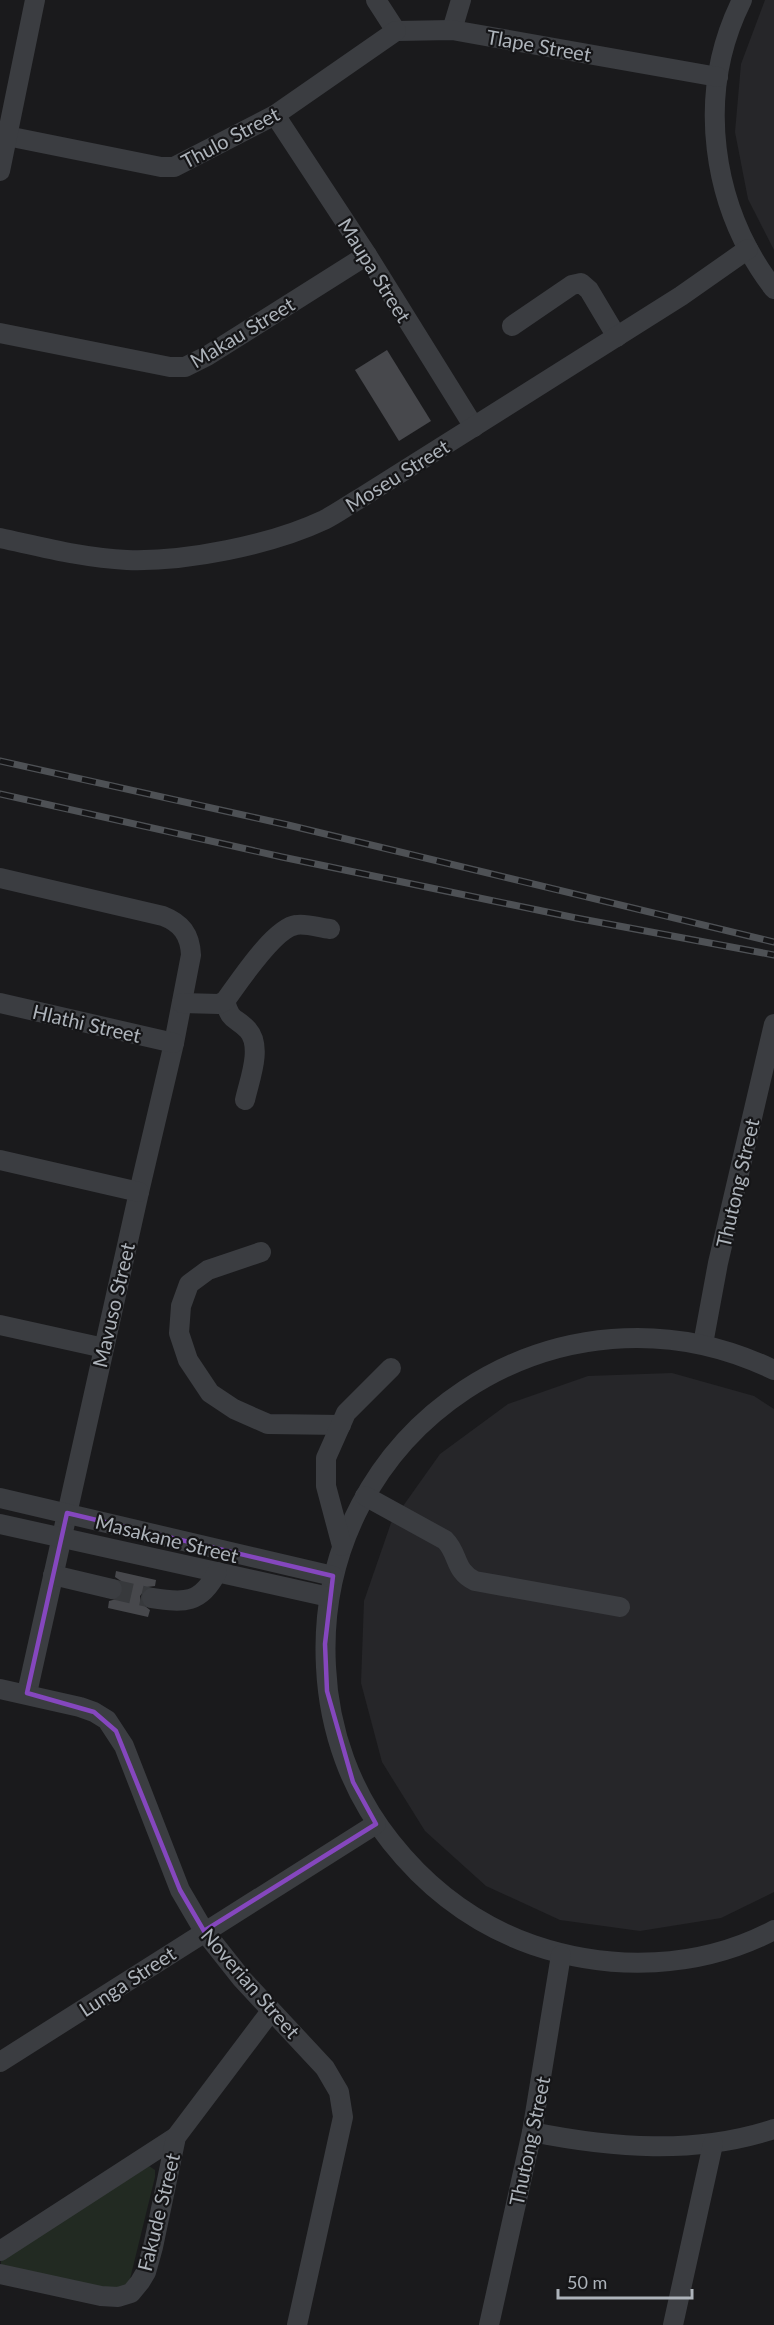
<svg xmlns="http://www.w3.org/2000/svg" width="774" height="2325" font-family="Lato,sans-serif">
<rect width="100%" height="100%" fill="#1a1a1c"/>
<g fill="#262629">
<polygon points="765,0 774,0 774,250 748,199 735,132 741,64"/>
<polygon points="672,1373 754,1396 774,1409 774,1892 721,1918 640,1931 560,1920 486,1886 425,1831 382,1762 361,1683 364,1601 391,1523 440,1454 508,1404 588,1376"/>
</g>
<polygon fill="#222a22" points="149,2166 155,2170 155,2177 130,2279 121,2292 1,2265 1,2260"/>
<g fill="#47484c">
<polygon points="387,350 431,421 399,441 355,370"/>
<polygon points="116,1571 156,1580 155,1586 147,1587 140,1596 141,1603 150,1610 148,1617 108,1608 109,1601 120,1598 124,1591 121,1581 115,1577"/>
</g>
<g fill="none" stroke-linecap="round" stroke-linejoin="round">
<polyline stroke="#37393c" stroke-width="20" stroke-dasharray="20 10" stroke-linecap="butt" points="112,1589 152,1598"/>
<g stroke="#3b3d41" stroke-width="20">
<polyline points="376,0 396,31"/>
<path d="M 742,0 C 695,94 711,207 774,289"/>
<polyline points="452,30 461,0"/>
<polyline points="396,31 452,30 718,77"/>
<polyline points="275,115 367,255 474,427"/>
<polyline points="7,136 161,167 174,167 275,115 396,31"/>
<polyline points="0,171 35,0"/>
<polyline points="512,326 572,285 581,283 589,290 617,337"/>
<polyline points="0,333 170,367 185,367 207,356 367,255"/>
<path d="M 0,538 C 42,547 84,558 127,560 C 185,562 271,545 324,520 C 336,514 347,506 359,499 L 681,296 L 748,249"/>
<path d="M 0,878 L 163,916 C 181,923 190,934 191,955 L 174,1043 L 139,1192 L 27,1693"/>
<path d="M 225,1001 C 231,1023 235,1016 248,1030 C 263,1047 249,1081 245,1100"/>
<polyline points="0,1003 174,1043"/>
<path d="M 182,1003 L 219,1004 L 225,1001 C 239,982 274,928 296,925 C 306,923 320,928 330,929"/>
<polyline points="0,1160 139,1192"/>
<polyline points="261,1252 208,1270 189,1284 181,1306 179,1333 188,1360 210,1393 234,1409 268,1424 341,1425"/>
<polyline points="0,1325 104,1348"/>
<polyline points="703,1344 718,1263 774,1024"/>
<path d="M 774,1370 C 560,1266 313,1428 326,1667 C 329,1731 351,1792 391,1842 C 429,1890 476,1925 533,1945 C 612,1972 700,1969 774,1930"/>
<path d="M 365,1496 L 445,1540 C 459,1554 454,1571 475,1581 L 620,1607"/>
<polyline points="0,1498 333,1576"/>
<polyline points="0,1524 329,1597"/>
<polyline points="342,1546 326,1486 326,1458 346,1413 391,1368"/>
<polyline points="53,1575 112,1589"/>
<path d="M 152,1598 C 184,1603 201,1604 217,1572"/>
<polyline points="0,1689 80,1707 94,1712 107,1720 124,1746 180,1890 204,1931 242,1979 325,2068 339,2092 343,2117 297,2325"/>
<polyline points="0,2062 376,1824"/>
<path d="M 532,2132 C 612,2148 695,2155 774,2129"/>
<polyline points="0,2251 176,2137"/>
<polyline points="0,2274 101,2296 118,2297 131,2293 140,2282 146,2272 153,2247 176,2137 271,2011"/>
<polyline points="489,2325 532,2132 561,1955"/>
<polyline points="673,2325 713,2144"/>
</g>
<g stroke="#4e5155" stroke-width="7">
<g id="rail">
<polyline points="0,761 288,825 774,942"/>
<polyline points="0,794 282,857 576,918 774,955"/>
</g>
</g>
<use href="#rail" stroke="#151517" stroke-width="4.5" stroke-dasharray="14" stroke-linecap="butt"/>
</g>
<path fill="none" stroke="#8547be" stroke-width="4.5" stroke-linejoin="round" d="M 67,1513 L 333,1576 L 325,1644 L 327,1691 L 353,1782 L 376,1824 L 204,1931 L 180,1890 L 116,1731 L 94,1712 L 27,1693 Z"/>
<g text-anchor="middle" dominant-baseline="central" stroke-width="4.5" stroke-linejoin="round" paint-order="stroke">
<g font-size="20" fill="#adb3ba" stroke="#151517">
<text transform="translate(539 45) rotate(10)">Tlape Street</text>
<text transform="translate(230 137) rotate(-28)">Thulo Street</text>
<text transform="translate(375 270) rotate(58)">Maupa Street</text>
<text transform="translate(242 332) rotate(-31)">Makau Street</text>
<text transform="translate(397 475) rotate(-32)">Moseu Street</text>
<text transform="translate(87 1023) rotate(13)">Hlathi Street</text>
<text transform="translate(737 1183) rotate(-77)">Thutong Street</text>
<text transform="translate(113 1305) rotate(-77)">Mavuso Street</text>
<text transform="translate(167 1538) rotate(14)">Masakane Street</text>
<text transform="translate(127 1981) rotate(-33)">Lunga Street</text>
<text transform="translate(251 1983) rotate(49)">Noverian Street</text>
<text transform="translate(529 2141) rotate(-78)">Thutong Street</text>
<text transform="translate(158 2212) rotate(-76)">Fakude Street</text>
</g>
</g>
<path d="M558 2289v9h134v-9" fill="none" stroke="#adb3ba" stroke-width="3"/>
<text x="567" y="2289" font-size="18" fill="#adb3ba" stroke="#151517" stroke-width="4.5" paint-order="stroke">50 m</text>
</svg>
